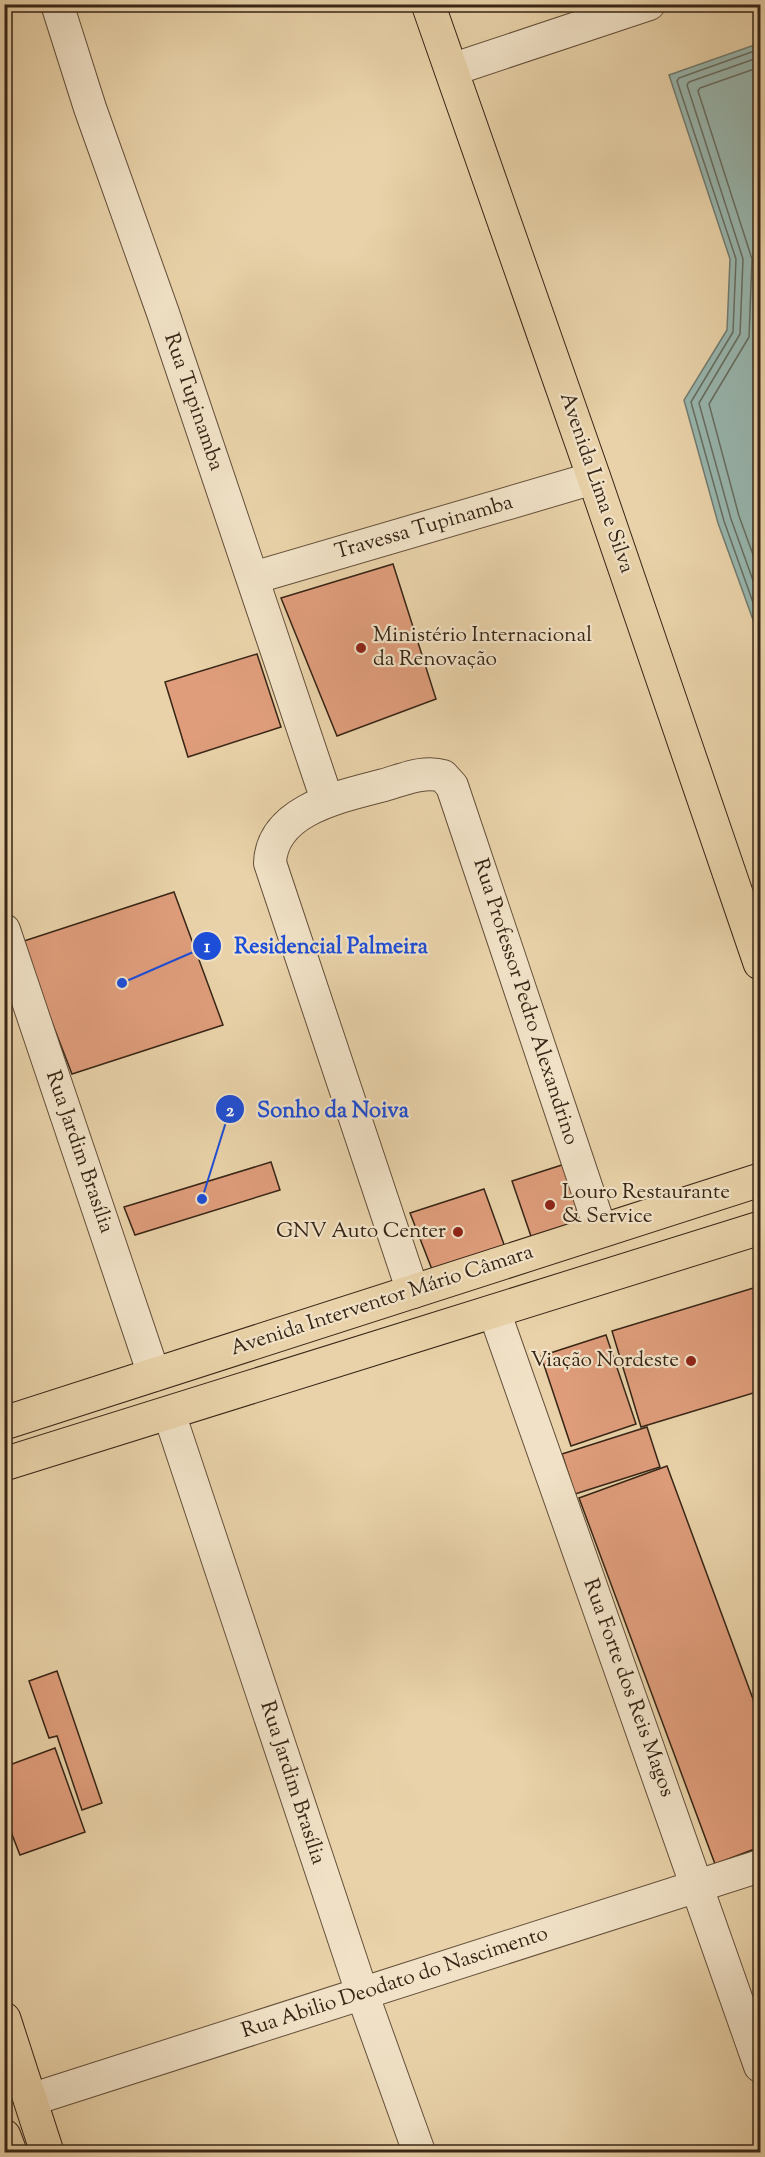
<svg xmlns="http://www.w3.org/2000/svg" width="765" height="2157" font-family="'Sorts Mill Goudy',serif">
<rect width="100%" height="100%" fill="#e9d2a9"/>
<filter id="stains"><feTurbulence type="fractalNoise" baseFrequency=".00333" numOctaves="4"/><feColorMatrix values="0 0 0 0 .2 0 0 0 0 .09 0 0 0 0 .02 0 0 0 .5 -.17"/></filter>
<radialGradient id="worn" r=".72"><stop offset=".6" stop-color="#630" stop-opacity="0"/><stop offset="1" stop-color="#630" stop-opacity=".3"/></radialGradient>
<polygon fill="#98b6ae" stroke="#717c71" stroke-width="1.5" points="760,43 760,639 718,523 684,400 727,330 730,259 669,75"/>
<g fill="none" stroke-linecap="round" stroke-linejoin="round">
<g stroke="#686e62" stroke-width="1.5">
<polyline points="760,49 679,78 677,81 736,259 733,332 691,402 724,521 760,622"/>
<polyline points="760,57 689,82 687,85 743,259 740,334 699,403 731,519 760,600"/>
<polyline points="760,67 700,88 698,91 752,259 749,337 709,404 739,516 760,574"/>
</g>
</g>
<g fill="#df9d7b" stroke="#372516" stroke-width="1.5">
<polygon points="393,564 436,699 337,736 281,598"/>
<polygon points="257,654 281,727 188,757 165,682"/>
<polygon points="174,892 223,1025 72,1074 21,942"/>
<polygon points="271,1162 280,1190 135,1235 124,1207"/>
<polygon points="565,1164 588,1228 534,1245 512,1181"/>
<polygon points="484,1189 506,1250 433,1272 410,1213"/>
<polygon points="760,1286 760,1391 641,1427 612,1331"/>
<polygon points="606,1335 636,1424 571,1446 541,1356"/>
<polygon points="647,1427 660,1467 575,1494 562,1454"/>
<polygon points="667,1466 760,1718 760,1847 715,1864 579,1498"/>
<polygon points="57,1671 102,1803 82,1810 57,1736 49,1738 29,1681"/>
<polygon points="55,1748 85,1832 20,1855 4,1814 4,1767"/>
</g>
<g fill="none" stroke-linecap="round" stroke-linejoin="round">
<g stroke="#64503b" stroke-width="34">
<g id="minor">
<polyline points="57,4 90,108 163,313 327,800"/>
<polyline points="451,70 649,4"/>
<polyline points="253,578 594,478"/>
<polyline points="4,930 154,1375"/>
<path d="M 413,1292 L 270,863 C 272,809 343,796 384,785 C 402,780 424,770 443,776 L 452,786 L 601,1231"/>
<polyline points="494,1311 760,2066"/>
<polyline points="169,1413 362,1993 419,2152"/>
<polyline points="30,2100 760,1866"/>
</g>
</g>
<g stroke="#372516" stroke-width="35">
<g id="major">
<polyline points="428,4 594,478 760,963"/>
<polyline points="4,1423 760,1180"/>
<polyline points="4,1464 760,1228"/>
<polyline points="4,2019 47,2152"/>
<polyline points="4,2136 10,2152"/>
</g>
</g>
<use href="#minor" stroke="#f1e2c7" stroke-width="32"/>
<use href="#major" stroke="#e9d2a9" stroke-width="33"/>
</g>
<g fill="#8f2418" stroke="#f1e2c7" stroke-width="2">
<circle cx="361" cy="648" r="6"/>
<circle cx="550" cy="1205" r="6"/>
<circle cx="458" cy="1232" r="6"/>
<circle cx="691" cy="1361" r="6"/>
</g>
<g text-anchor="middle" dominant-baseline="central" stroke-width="4.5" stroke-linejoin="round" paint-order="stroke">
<g font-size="21" fill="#372516" stroke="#f1e2c7">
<text transform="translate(193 402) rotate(71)">Rua Tupinamba</text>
<text transform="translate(596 483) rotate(71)">Avenida Lima e Silva</text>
<text transform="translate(424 528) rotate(-16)">Travessa Tupinamba</text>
<text transform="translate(525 1002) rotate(72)">Rua Professor Pedro Alexandrino</text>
<text transform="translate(79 1152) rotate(71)">Rua Jardim Brasília</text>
<text transform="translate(382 1301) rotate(-18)">Avenida Interventor Mário Câmara</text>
<text transform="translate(628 1688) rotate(70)">Rua Forte dos Reis Magos</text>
<text transform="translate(292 1783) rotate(72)">Rua Jardim Brasília</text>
<text transform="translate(395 1983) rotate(-18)">Rua Abilio Deodato do Nascimento</text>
</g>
<g font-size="21" fill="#372516" stroke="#f1e2c7" text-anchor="start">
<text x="373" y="636">Ministério Internacional<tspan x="373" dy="24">da Renovação</tspan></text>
<text x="562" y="1193">Louro Restaurante<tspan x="562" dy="24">&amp; Service</tspan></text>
<text x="446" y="1232" text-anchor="end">GNV Auto Center</text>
<text x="679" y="1361" text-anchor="end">Viação Nordeste</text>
</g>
</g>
<path fill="none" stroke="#1d4ed8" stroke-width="2" d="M122 983L207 946M202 1199L230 1109"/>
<g fill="#1d4ed8" stroke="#f1e2c7" stroke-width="2">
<circle cx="122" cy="983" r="6"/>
<circle cx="202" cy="1199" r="6"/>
<circle cx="207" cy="946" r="15"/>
<circle cx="230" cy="1109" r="15"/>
</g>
<g font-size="18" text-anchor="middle" font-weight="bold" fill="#fff">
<text x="207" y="952">1</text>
<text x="230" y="1116">2</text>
</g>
<g font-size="22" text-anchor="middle" font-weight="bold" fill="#1d4ed8" stroke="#f1e2c7" stroke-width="4.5" stroke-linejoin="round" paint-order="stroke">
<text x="331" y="953">Residencial Palmeira</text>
<text x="333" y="1117">Sonho da Noiva</text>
</g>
<rect width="765" height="2157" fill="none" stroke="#e9d2a9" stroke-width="24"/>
<rect x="6" y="6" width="753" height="2145" fill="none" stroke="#372516" stroke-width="3"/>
<rect x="12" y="12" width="741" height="2133" fill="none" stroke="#372516" stroke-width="1.5"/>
<rect width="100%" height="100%" filter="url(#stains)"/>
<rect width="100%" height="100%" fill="url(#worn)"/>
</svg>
